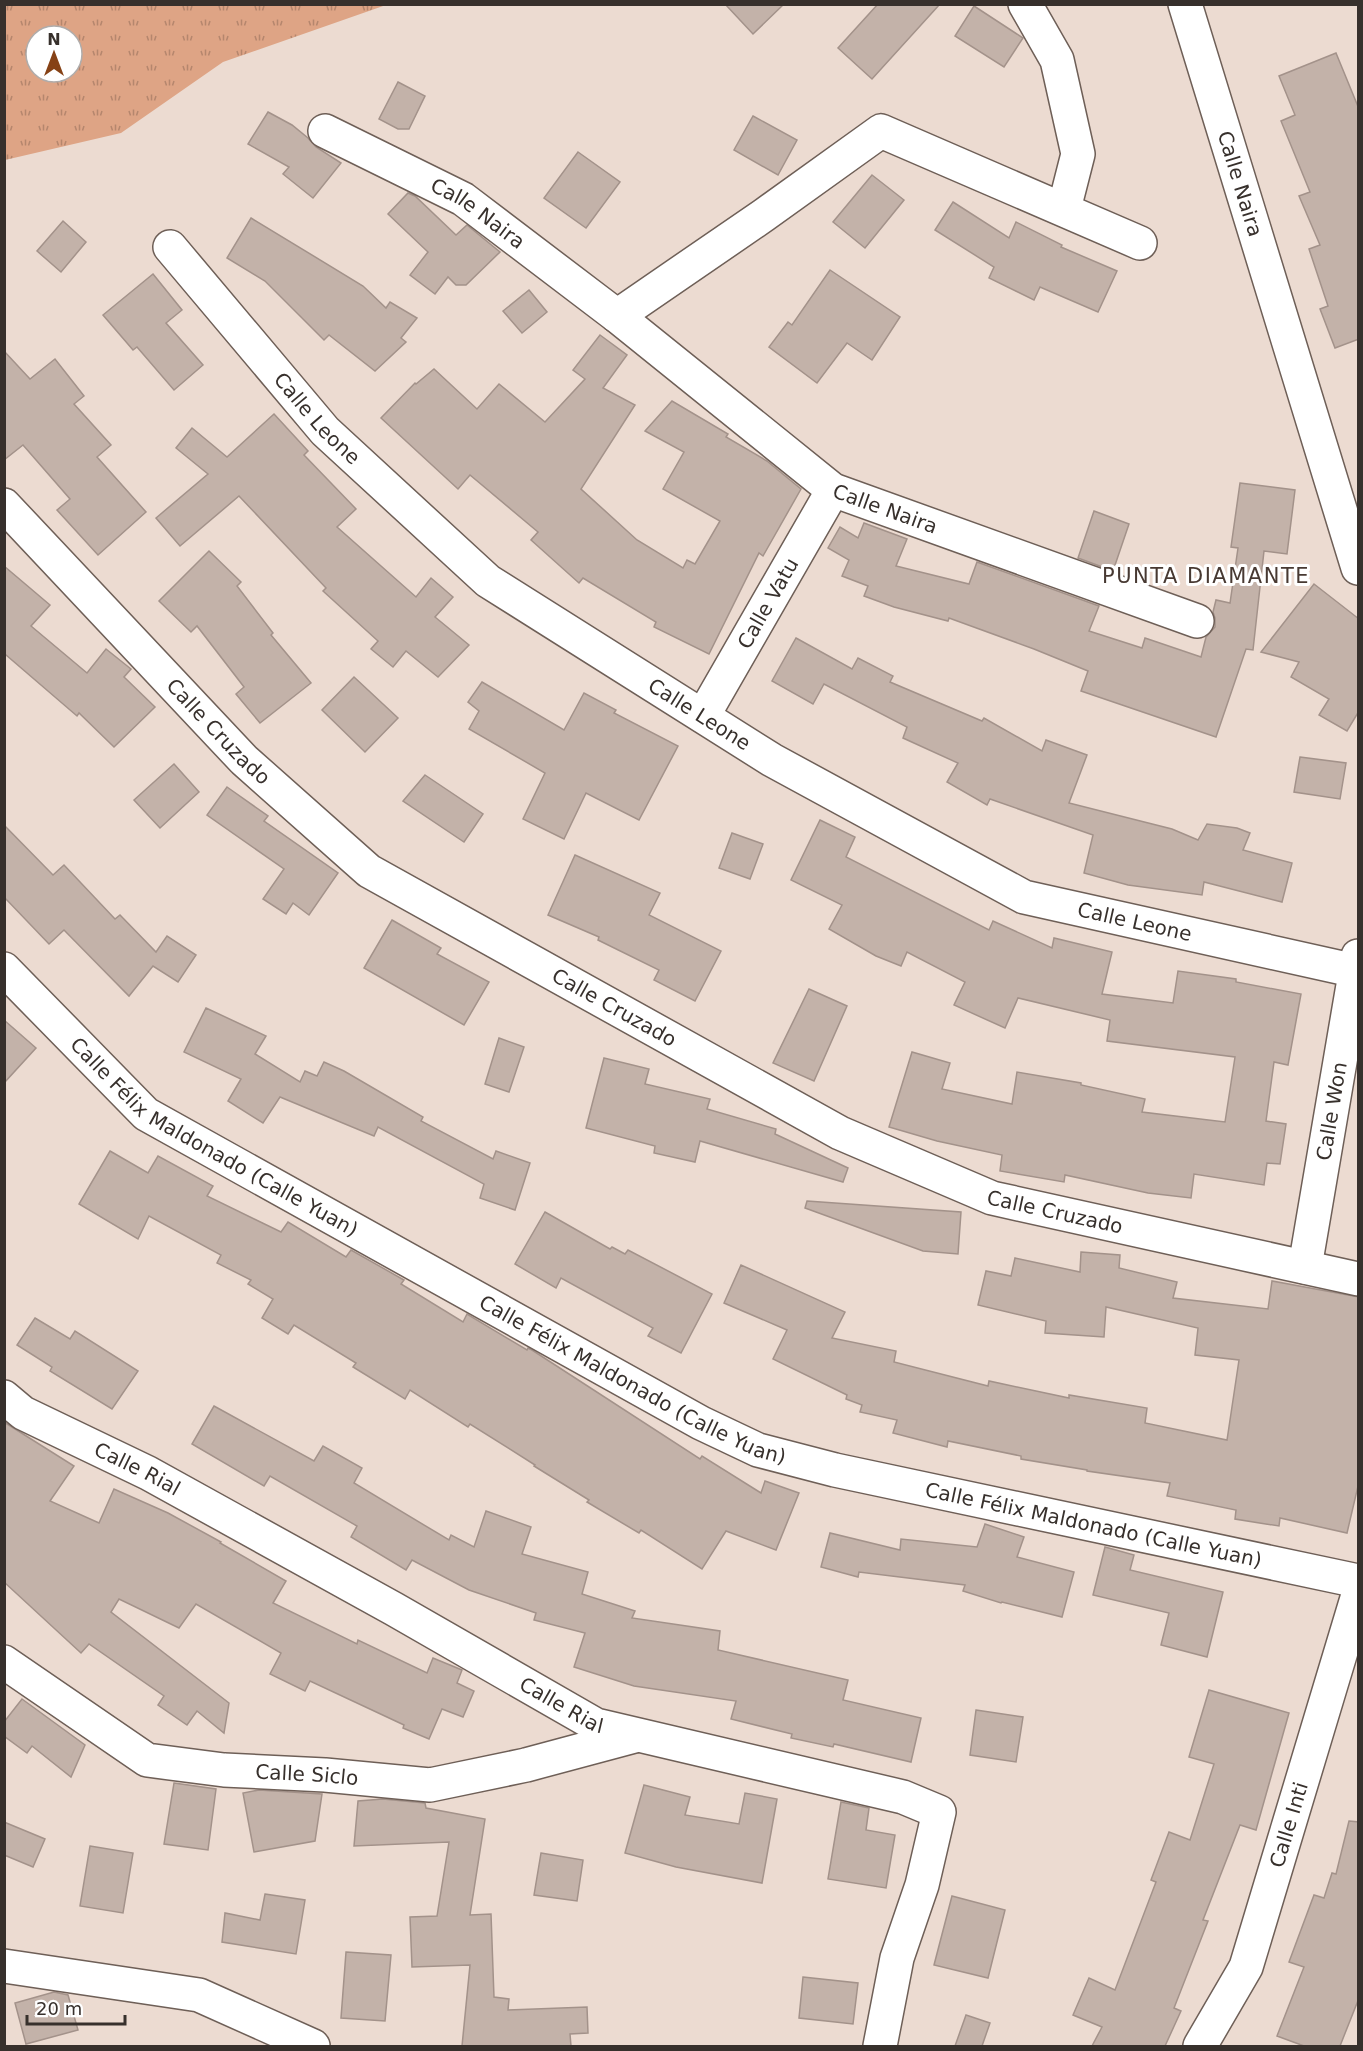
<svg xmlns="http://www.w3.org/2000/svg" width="1363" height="2051" font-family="'DejaVu Sans',sans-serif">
<defs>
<pattern id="grass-tufts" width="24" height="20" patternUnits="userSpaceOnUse" patternTransform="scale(1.5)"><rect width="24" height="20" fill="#dea485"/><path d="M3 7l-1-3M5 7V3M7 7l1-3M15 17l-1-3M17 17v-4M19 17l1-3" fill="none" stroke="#b5866d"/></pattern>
</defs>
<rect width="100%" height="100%" fill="#ecdbd1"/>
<path fill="url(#grass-tufts)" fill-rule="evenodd" d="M 4,5 L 386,4 L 386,5 L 223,62 L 121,133 L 5,160 ZM 36,36 L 72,36 L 72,72 L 36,72 Z"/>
<g fill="#c3b2a9" stroke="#a3928a" stroke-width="1.5">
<polygon points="725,4 784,4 753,34"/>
<polygon points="878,4 940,4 872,79 838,48"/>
<polygon points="974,6 1023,38 1004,67 955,36"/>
<polygon points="1336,53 1359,109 1359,339 1335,348 1320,309 1328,306 1309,249 1320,245 1299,196 1310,192 1281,121 1295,115 1279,76"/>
<polygon points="398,82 425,96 409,129 398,129 379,119"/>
<polygon points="268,112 292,125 308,138 316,147 341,163 313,198 283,174 289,167 248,144"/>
<polygon points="753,116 797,140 778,175 734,150"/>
<polygon points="578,152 620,182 586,228 544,198"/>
<polygon points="872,175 904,200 865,248 833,222"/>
<polygon points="408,193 415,196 456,235 467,225 500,252 466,285 456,285 448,277 435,294 410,275 428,252 388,214"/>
<polygon points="953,202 1009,238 1016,222 1062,245 1061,247 1117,271 1098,312 1040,287 1034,300 989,278 994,267 935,230"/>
<polygon points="251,218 363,286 386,308 390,302 417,318 401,338 406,342 375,371 329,335 324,340 265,281 227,258"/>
<polygon points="63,221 86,242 61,272 37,251"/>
<polygon points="830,270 900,317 872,360 847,343 817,383 769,347 788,322 792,325"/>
<polygon points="153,274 182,310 166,323 203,365 174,390 137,347 133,350 103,315"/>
<polygon points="529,290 547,312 522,333 503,311"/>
<polygon points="600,335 627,355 603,388 635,405 581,489 637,540 683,568 687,560 695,564 720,521 663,489 684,452 645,431 672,401 728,434 726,437 767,461 801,489 763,556 759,553 709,654 654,627 656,622 583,578 579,583 531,540 538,532 470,475 458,489 381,418 415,383 416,384 434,369 477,409 499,384 545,422 585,379 573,370"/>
<polygon points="4,351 30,379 55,359 84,396 74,404 111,445 97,457 146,512 98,555 57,510 70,499 23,445 4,460"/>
<polygon points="274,414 308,451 304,455 356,509 337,527 416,597 431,578 453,597 435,617 469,645 438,677 406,651 393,667 371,649 378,641 323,591 326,588 239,496 180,546 156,518 208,474 176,448 192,428 227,457"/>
<polygon points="1240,483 1295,490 1287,554 1264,551 1253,650 1246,649 1216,737 1081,691 1088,671 1034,649 949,618 948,621 894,607 864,596 868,586 842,576 849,560 828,548 840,527 858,538 864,523 907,539 896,566 969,584 977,562 1099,606 1089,631 1142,648 1145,638 1201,657 1206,637 1215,627 1215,618 1213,612 1216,600 1230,603 1238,548 1231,547"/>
<polygon points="1094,511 1129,524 1113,571 1078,558"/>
<polygon points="209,551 241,582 237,586 273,633 271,635 311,683 260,723 236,694 244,687 197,626 191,632 159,601"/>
<polygon points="4,566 50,605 31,626 87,673 106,649 131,669 124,677 155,707 114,747 79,713 77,716 6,655 4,657"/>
<polygon points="1314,584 1359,619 1359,711 1347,731 1319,715 1329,699 1291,677 1299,662 1261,652"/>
<polygon points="796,638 852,669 858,658 893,676 890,682 982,721 984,718 1042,751 1046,740 1087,755 1069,803 1172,829 1198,840 1207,824 1237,828 1250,833 1243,850 1292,863 1282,902 1204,882 1202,895 1128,885 1084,873 1093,835 990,799 987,805 947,782 958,763 903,738 907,727 824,684 813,704 772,681"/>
<polygon points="354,677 398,718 365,752 322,710"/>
<polygon points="482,682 564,730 584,693 616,710 614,713 678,746 639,820 586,793 564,839 523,819 545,773 469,729 479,711 468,702"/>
<polygon points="1300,757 1346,763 1340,799 1294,792"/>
<polygon points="174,764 199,792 160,828 134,800"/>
<polygon points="425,775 483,814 464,842 403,801"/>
<polygon points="227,787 268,816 264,821 338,873 309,915 293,903 286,914 263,899 284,869 207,815"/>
<polygon points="820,820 855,837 846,857 989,930 993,921 1052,948 1054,938 1112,952 1102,994 1173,1003 1178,971 1236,979 1236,982 1301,994 1288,1065 1274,1062 1266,1121 1286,1124 1280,1164 1267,1163 1264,1185 1194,1174 1191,1198 1148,1193 1065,1175 1064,1182 1000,1171 1002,1155 937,1141 889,1127 912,1052 950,1063 942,1089 1012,1104 1017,1072 1081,1083 1081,1085 1145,1099 1142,1112 1225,1122 1235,1057 1107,1041 1110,1020 1018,998 1005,1028 954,1005 965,982 907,952 901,966 876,956 829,929 842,905 791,880"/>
<polygon points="4,825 53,875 64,865 115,919 120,915 156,952 167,936 196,955 178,982 153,966 129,996 64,930 49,944 4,897"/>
<polygon points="732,833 763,844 750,879 719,868"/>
<polygon points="575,855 660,893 649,915 721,951 695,1001 654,980 659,970 598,940 599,937 548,915"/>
<polygon points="392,920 441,948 437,954 489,982 464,1025 364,968"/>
<polygon points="809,989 847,1006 814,1081 773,1063"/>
<polygon points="206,1008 266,1036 255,1054 300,1082 305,1071 317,1076 324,1062 344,1071 423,1117 421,1121 493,1159 496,1151 530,1163 515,1210 480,1198 484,1184 378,1127 374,1136 280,1097 263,1123 228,1101 241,1079 184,1052"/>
<polygon points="4,1020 36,1048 4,1083"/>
<polygon points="499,1038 524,1047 509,1092 485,1084"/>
<polygon points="604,1058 649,1069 645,1084 710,1099 707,1109 776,1129 775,1134 848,1168 843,1182 700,1141 695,1162 654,1153 655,1146 586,1128"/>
<polygon points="110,1151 148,1173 158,1156 213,1186 207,1196 281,1232 288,1222 346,1257 351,1250 404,1280 401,1284 463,1322 467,1314 527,1350 528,1348 532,1350 700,1459 702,1456 761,1493 765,1481 799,1493 776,1550 726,1531 702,1569 641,1530 639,1533 587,1502 589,1500 534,1466 535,1465 470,1424 468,1427 410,1390 405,1399 353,1367 356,1363 294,1325 288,1334 262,1318 273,1299 248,1284 251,1280 217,1263 221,1255 149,1216 138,1239 79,1204"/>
<polygon points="807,1201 961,1212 958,1254 923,1251 805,1208"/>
<polygon points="545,1212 610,1249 612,1247 625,1254 628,1250 712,1294 681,1353 648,1336 653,1328 561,1278 556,1288 515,1264"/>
<polygon points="1081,1252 1120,1255 1119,1268 1177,1282 1173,1298 1268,1309 1272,1281 1359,1297 1359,1482 1347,1533 1280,1518 1279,1526 1235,1519 1236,1510 1167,1496 1170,1483 1087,1471 1087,1470 1021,1459 1021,1456 948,1441 947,1447 893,1433 897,1420 860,1412 862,1405 846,1399 847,1395 773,1359 787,1330 724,1303 741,1265 845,1312 832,1338 896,1351 894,1362 988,1386 989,1381 1069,1398 1069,1395 1147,1408 1145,1423 1227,1440 1239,1360 1195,1355 1198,1328 1106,1307 1104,1337 1045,1333 1046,1321 978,1305 986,1271 1011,1276 1015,1258 1080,1272"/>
<polygon points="35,1318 70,1339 75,1331 138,1371 112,1409 50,1371 52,1367 17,1345"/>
<polygon points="214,1406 314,1461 323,1446 362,1468 354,1483 449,1540 451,1535 474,1547 486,1511 531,1527 522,1554 588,1572 582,1594 635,1611 632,1618 720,1631 718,1650 848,1680 843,1700 921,1718 911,1762 834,1744 833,1747 791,1738 792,1734 731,1719 736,1701 634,1686 574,1667 585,1633 534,1620 536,1613 469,1590 412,1560 406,1570 351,1537 357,1526 270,1476 264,1486 192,1444"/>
<polygon points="4,1422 74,1466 50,1501 99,1523 114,1489 168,1513 221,1542 220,1543 286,1581 273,1603 357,1644 358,1640 427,1673 433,1658 462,1670 457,1683 474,1691 463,1717 442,1709 429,1739 403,1728 404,1725 310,1681 305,1691 270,1674 281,1653 196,1604 179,1628 119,1599 111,1612 229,1703 224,1733 197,1711 187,1725 158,1705 164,1696 89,1644 81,1653 4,1582"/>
<polygon points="985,1524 1024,1537 1017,1557 1074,1572 1062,1617 1002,1602 1001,1603 963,1591 965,1585 859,1572 858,1577 821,1567 830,1533 900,1550 901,1539 977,1547"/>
<polygon points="1105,1547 1134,1555 1130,1570 1223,1592 1207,1657 1161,1645 1169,1613 1093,1595"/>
<polygon points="1209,1690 1289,1713 1256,1830 1240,1825 1203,1920 1208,1921 1174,2008 1181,2011 1165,2046 1092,2046 1102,2027 1073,2015 1089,1978 1115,1990 1156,1882 1151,1880 1169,1832 1190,1840 1214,1764 1189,1757"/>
<polygon points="22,1699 85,1745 71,1777 32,1746 27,1753 4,1736 4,1722"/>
<polygon points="976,1710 1023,1717 1016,1762 970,1755"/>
<polygon points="174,1783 216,1789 208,1850 164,1844"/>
<polygon points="644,1785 690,1797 685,1815 739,1824 745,1793 777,1799 762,1883 676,1867 625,1853"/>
<polygon points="259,1790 322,1794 315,1841 254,1852 243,1793"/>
<polygon points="383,1799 425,1803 426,1808 485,1819 470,1915 491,1914 494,1997 509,1999 508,2010 587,2007 588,2033 570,2034 571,2046 462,2046 470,1965 412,1967 410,1917 437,1916 449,1842 354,1846 358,1801"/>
<polygon points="841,1802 869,1808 866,1830 895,1835 886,1888 828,1879"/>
<polygon points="1349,1821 1359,1822 1359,1998 1340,2046 1304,2046 1277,2036 1304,1967 1289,1962 1314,1895 1324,1898 1332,1873 1336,1874"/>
<polygon points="4,1822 45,1839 33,1867 4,1855"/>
<polygon points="90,1846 133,1853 123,1913 80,1906"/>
<polygon points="541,1853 583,1860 577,1901 534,1895"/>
<polygon points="265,1894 305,1900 296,1954 222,1942 225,1913 260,1920"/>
<polygon points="952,1896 1005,1910 988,1978 934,1965"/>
<polygon points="346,1952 391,1955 385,2021 341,2018"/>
<polygon points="803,1977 858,1983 853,2024 799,2018"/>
<polygon points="54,1992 68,1995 78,2030 26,2044 15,2003"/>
<polygon points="966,2015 990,2023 982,2046 955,2046"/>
</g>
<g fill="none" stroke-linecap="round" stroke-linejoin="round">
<g stroke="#6e5f57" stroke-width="36">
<g id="street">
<polyline points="1025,4 1057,60 1078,154 1064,209"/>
<path id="s1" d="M 1185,4 L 1358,568"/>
<path id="s2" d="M 325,131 L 463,199 L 617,316 L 833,490 L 1197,621"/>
<path id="s3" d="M 170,247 L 325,431 L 488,581 L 772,760 L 1024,897 L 1356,971"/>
<polyline points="617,316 764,215 881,131 1140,243"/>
<path id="s4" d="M 4,505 L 244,760 L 369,871 L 840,1133 L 992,1198 L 1358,1279"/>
<path id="s5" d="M 703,716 L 833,490"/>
<path id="s6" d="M 4,969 L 146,1114 L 701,1423 L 758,1450 L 835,1470 L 1358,1581"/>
<path id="s7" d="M 1305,1267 L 1358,956"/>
<path id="s8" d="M 4,1397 L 23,1413 L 148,1473 L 394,1609 L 596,1725 L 903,1797 L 939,1812 L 922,1885 L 897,1958 L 880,2046"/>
<path id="s9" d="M 4,1662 L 147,1760 L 224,1770 L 325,1775 L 430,1785 L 526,1765 L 634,1736"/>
<polyline points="4,1966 199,1995 313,2046"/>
<path id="s10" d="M 1200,2046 L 1246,1967 L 1358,1595"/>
</g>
</g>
<use href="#street" stroke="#fff" stroke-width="33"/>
</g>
<g text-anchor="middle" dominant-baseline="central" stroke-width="6" stroke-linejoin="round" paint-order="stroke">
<g font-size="20" fill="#37302c" stroke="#fff">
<text stroke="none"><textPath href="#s1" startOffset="188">Calle Naira</textPath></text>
<text stroke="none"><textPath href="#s2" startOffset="174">Calle Naira</textPath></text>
<text stroke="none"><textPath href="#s3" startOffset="226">Calle Leone</textPath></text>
<text stroke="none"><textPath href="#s2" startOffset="680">Calle Naira</textPath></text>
<text stroke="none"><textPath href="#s5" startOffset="130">Calle Vatu</textPath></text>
<text stroke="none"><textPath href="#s3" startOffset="712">Calle Leone</textPath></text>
<text stroke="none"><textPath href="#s4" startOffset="312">Calle Cruzado</textPath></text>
<text stroke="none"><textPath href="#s3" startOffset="1198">Calle Leone</textPath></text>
<text stroke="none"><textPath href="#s4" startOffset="798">Calle Cruzado</textPath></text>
<text stroke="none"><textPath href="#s7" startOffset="158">Calle Won</textPath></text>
<text stroke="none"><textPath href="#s6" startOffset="272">Calle Félix Maldonado (Calle Yuan)</textPath></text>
<text stroke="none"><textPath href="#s4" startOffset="1286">Calle Cruzado</textPath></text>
<text stroke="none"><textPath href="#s6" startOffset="758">Calle Félix Maldonado (Calle Yuan)</textPath></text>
<text stroke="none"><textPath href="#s8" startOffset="152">Calle Rial</textPath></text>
<text stroke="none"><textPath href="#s6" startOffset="1245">Calle Félix Maldonado (Calle Yuan)</textPath></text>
<text stroke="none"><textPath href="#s8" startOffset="638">Calle Rial</textPath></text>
<text stroke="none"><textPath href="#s9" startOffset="334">Calle Siclo</textPath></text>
<text stroke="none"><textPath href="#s10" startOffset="240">Calle Inti</textPath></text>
</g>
<g font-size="21" letter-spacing="1.5" fill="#473932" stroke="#fff">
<text x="1206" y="576">PUNTA DIAMANTE</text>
</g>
</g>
<rect width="1363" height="2051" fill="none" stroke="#37302c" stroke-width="12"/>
<g transform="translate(54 54)"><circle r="28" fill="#ffffff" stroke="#afacab" stroke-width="1.5"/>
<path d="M0-4.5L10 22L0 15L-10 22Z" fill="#864216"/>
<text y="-9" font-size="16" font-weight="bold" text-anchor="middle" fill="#37302c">N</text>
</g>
<path d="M27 2015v9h98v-9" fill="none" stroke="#37302c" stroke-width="3"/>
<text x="36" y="2015" font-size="18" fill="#37302c" stroke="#ffffff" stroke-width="4.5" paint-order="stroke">20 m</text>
</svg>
